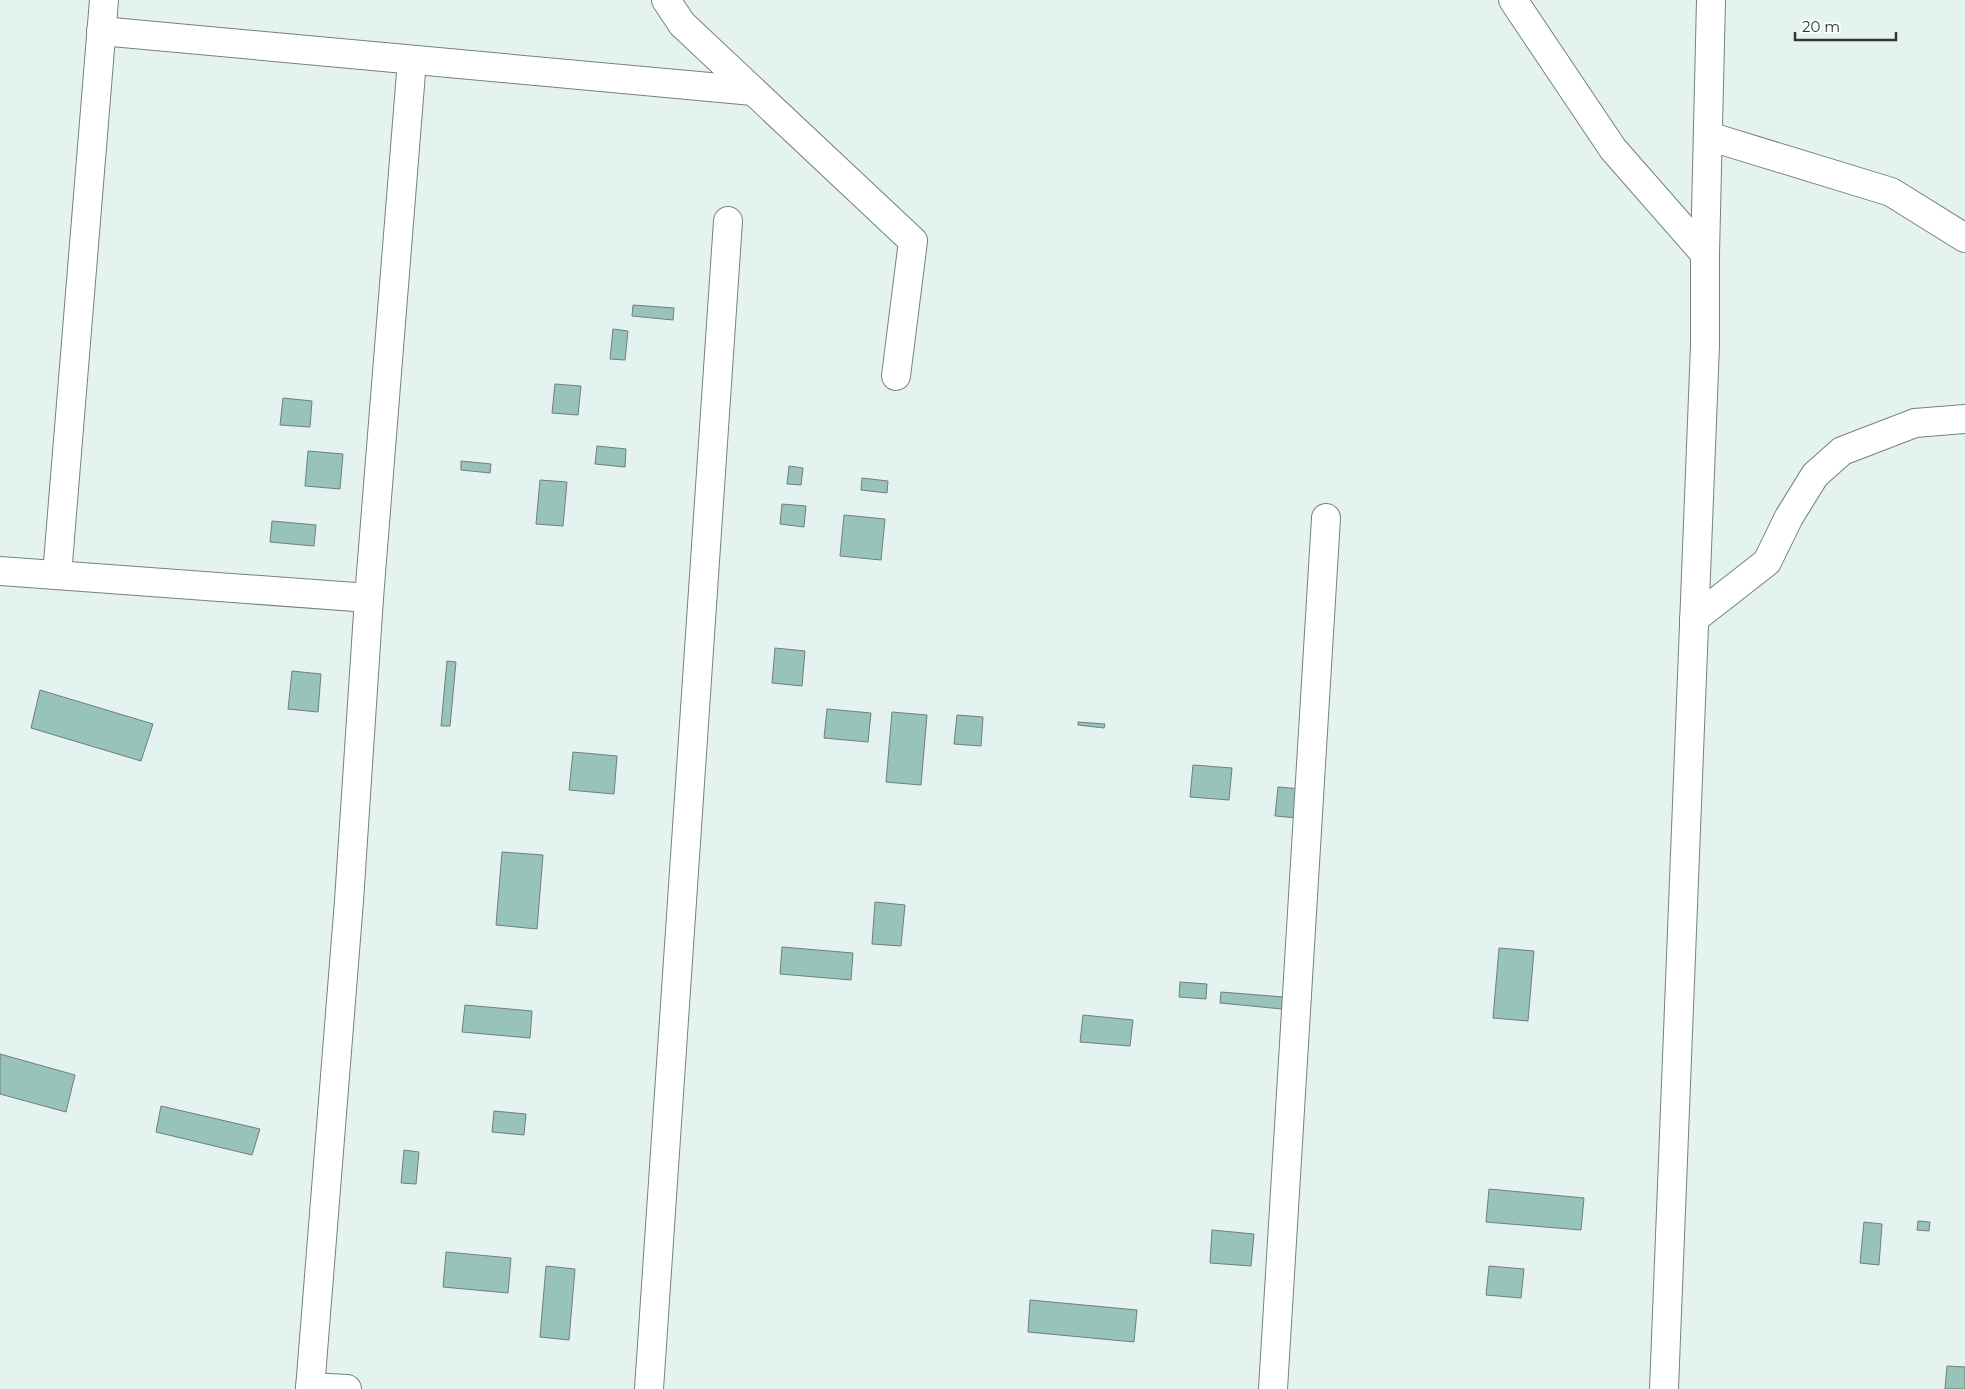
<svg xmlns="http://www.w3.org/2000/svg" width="1965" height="1389" font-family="Montserrat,sans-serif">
<rect width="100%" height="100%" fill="#e5f3f0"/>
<g fill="#97c3ba" stroke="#717e7b">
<polygon points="633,305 674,308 673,320 632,316"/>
<polygon points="613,329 628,331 625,360 610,359"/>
<polygon points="555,384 581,386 578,415 552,413"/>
<polygon points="283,398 312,401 310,427 280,425"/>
<polygon points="597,446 626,449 625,467 595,464"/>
<polygon points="308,451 343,454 340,489 305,486"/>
<polygon points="461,461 491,464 490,473 461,470"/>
<polygon points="789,466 803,468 801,485 787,484"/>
<polygon points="862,478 888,481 887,493 861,490"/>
<polygon points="540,480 567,482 563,526 536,524"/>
<polygon points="782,504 806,506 804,527 780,524"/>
<polygon points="844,515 885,519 881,560 840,556"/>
<polygon points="272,521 316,525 314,546 270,542"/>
<polygon points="775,648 805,651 802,686 772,683"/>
<polygon points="447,661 456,662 450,726 441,726"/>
<polygon points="292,671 321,674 318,712 288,709"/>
<polygon points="40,690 153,724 141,761 31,728"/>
<polygon points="827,709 871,713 868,742 824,738"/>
<polygon points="892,712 927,715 921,785 886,782"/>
<polygon points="957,715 983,717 981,746 954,744"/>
<polygon points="1078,722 1105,724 1104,728 1078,725"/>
<polygon points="573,752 617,756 614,794 569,790"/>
<polygon points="1193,765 1232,768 1229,800 1190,797"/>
<polygon points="1278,787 1313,790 1310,819 1275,816"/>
<polygon points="502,852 543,855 537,929 496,925"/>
<polygon points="875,902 905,905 901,946 872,944"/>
<polygon points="782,947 853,953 851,980 780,974"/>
<polygon points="1499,948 1534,951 1528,1021 1493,1018"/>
<polygon points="1180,982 1207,984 1206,999 1179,997"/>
<polygon points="1221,992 1283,997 1282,1009 1220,1003"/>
<polygon points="465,1005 532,1011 530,1038 462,1032"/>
<polygon points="1083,1015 1133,1020 1130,1046 1080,1042"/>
<polygon points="0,1054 75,1075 66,1112 0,1094"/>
<polygon points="161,1106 260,1129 252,1155 156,1132"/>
<polygon points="494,1111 526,1114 524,1135 492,1132"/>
<polygon points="404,1150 419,1152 416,1184 401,1183"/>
<polygon points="1489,1189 1584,1198 1581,1230 1486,1222"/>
<polygon points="1918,1221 1930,1222 1929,1231 1917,1230"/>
<polygon points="1864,1222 1882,1224 1879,1265 1860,1263"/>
<polygon points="1212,1230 1254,1234 1251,1266 1210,1263"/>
<polygon points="446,1252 511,1258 508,1293 443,1287"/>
<polygon points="546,1266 575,1269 569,1340 540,1337"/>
<polygon points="1489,1266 1524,1269 1521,1298 1486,1295"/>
<polygon points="1030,1300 1137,1310 1134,1342 1028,1332"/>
<polygon points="1947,1366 1965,1367 1965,1389 1945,1389"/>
</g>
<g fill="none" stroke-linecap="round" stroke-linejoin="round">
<g stroke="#75827f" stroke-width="30">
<g id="minor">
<polyline points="666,0 682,24 913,241 896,376"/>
<polyline points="1513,0 1613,149 1705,254"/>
<polyline points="101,31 753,91"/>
<polyline points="1708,136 1891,192 1965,238"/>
<polyline points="0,571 369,598"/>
<polyline points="57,575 104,0"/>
<polyline points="1694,619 1767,562 1789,517 1815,475 1842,451 1915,423 1965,419"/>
<polyline points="310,1387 347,1389"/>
<polyline points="310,1389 349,901 369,598 412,60"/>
<polyline points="649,1389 728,221"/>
<polyline points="1273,1389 1326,518"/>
</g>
</g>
<g stroke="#75827f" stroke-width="30">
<polyline id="secondary" points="1664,1389 1705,345 1705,254 1711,0"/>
</g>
<use href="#minor" stroke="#fff" stroke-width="28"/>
<use href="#secondary" stroke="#fff" stroke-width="28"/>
</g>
<path d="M1795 32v8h101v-8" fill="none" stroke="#2f3533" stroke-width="2.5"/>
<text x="1802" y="32" font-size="15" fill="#2f3533" stroke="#f6fffd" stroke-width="4" paint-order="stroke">20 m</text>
</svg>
